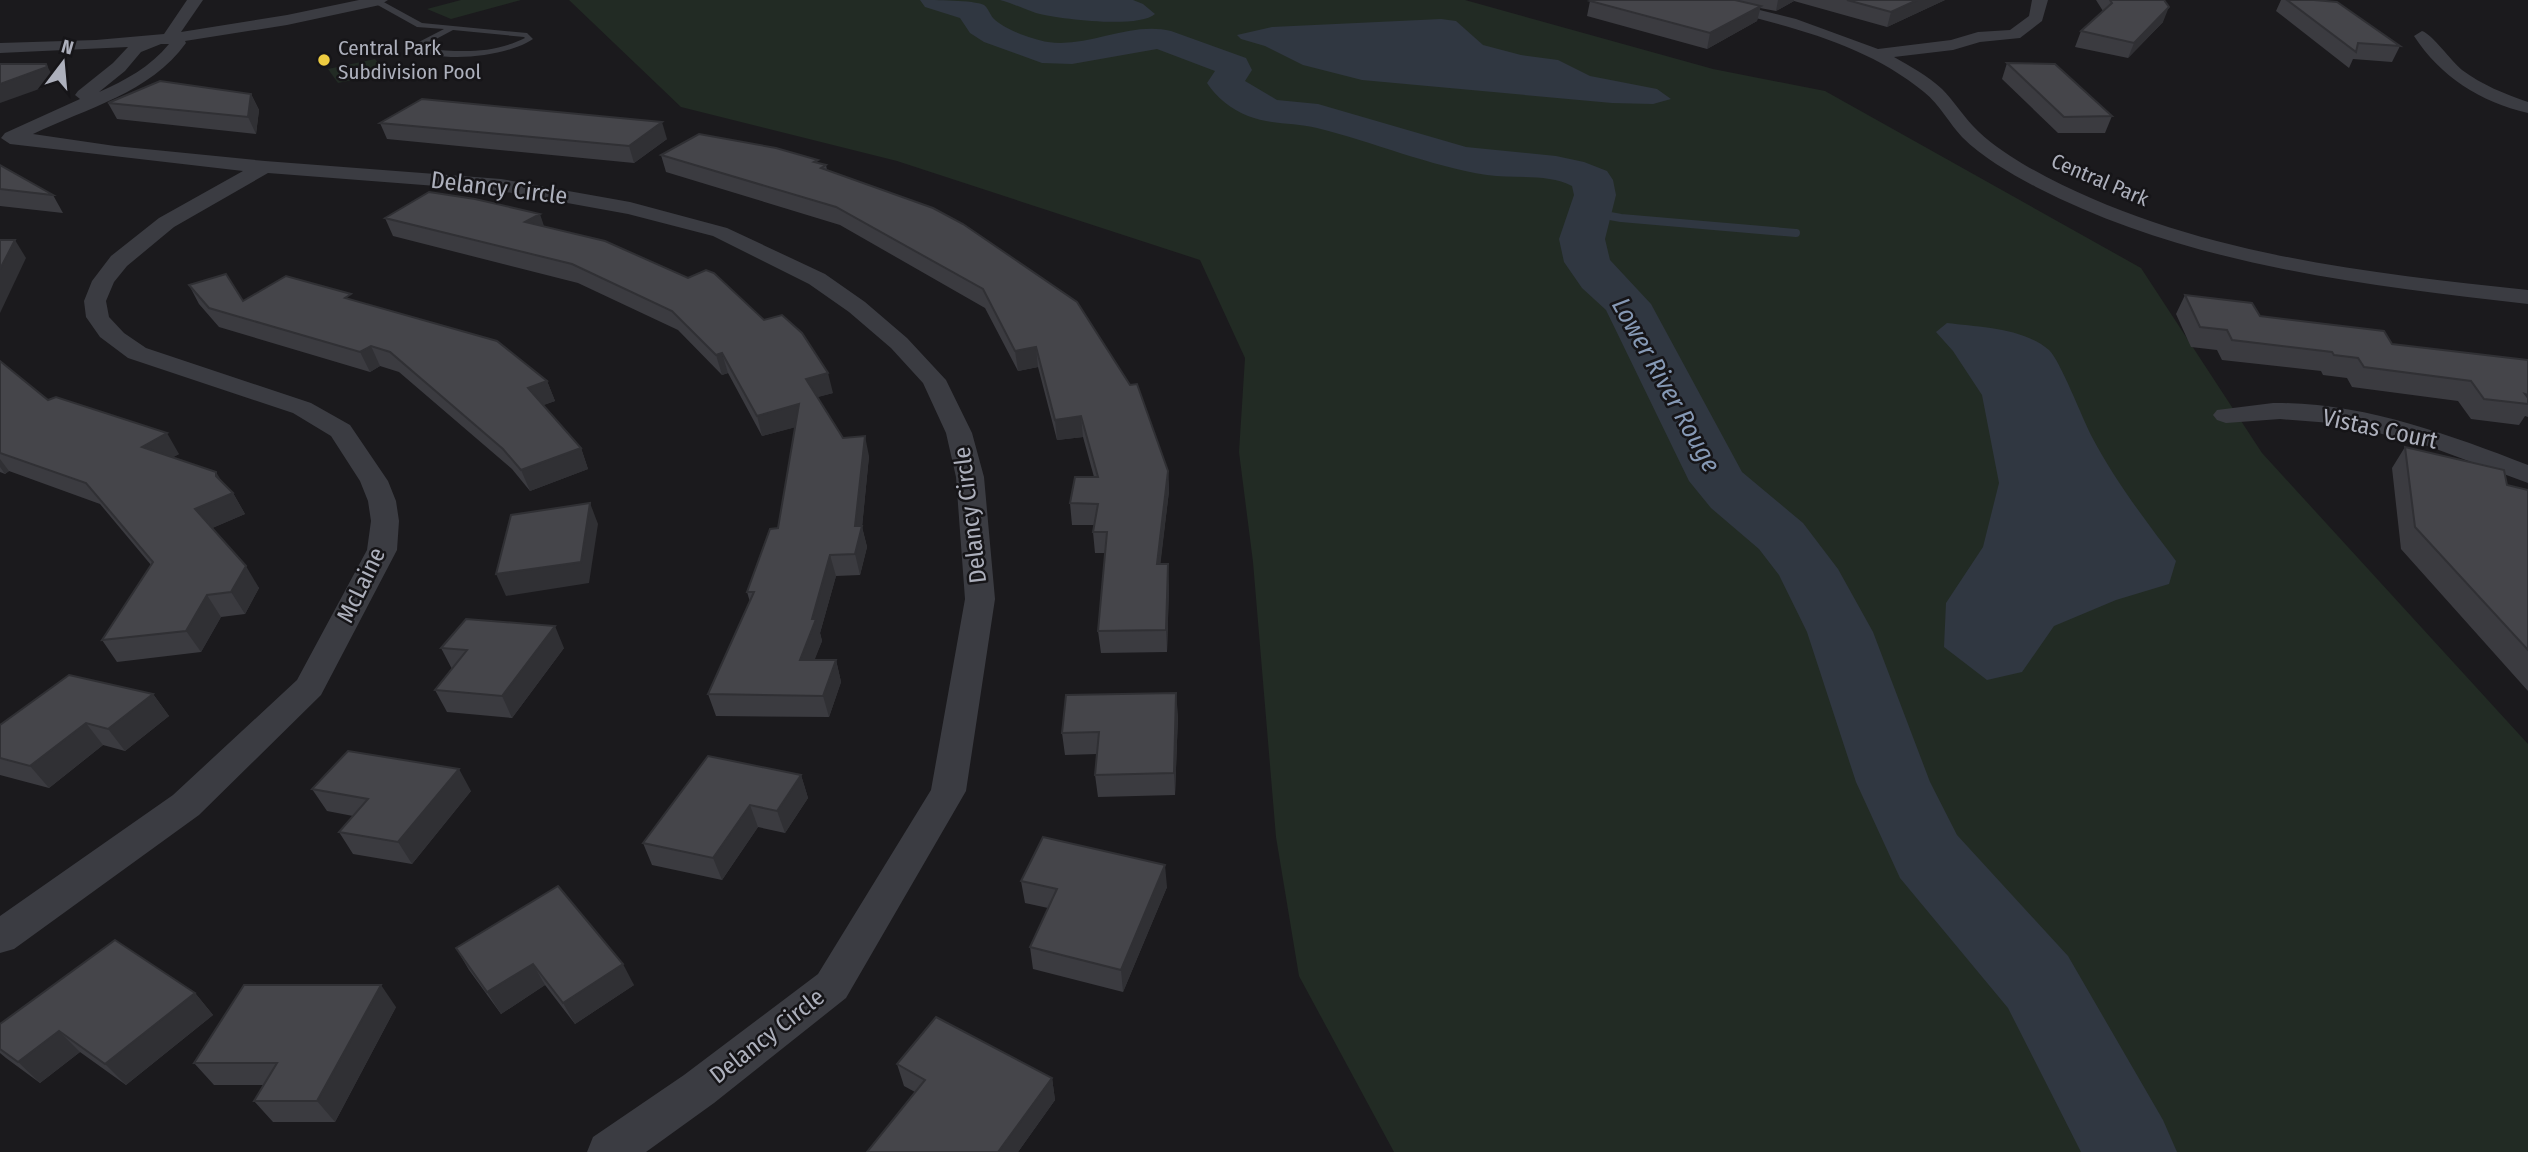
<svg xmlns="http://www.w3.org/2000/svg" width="2528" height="1152" font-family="'Fira Sans Condensed',sans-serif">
<rect width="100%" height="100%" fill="#1b1a1d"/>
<g fill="#222b24">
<polygon points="461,0 521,0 451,19 427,9"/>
<polygon points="569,0 1465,0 1713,69 1825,91 2141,268 2262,453 2528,744 2528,1152 1394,1152 1299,976 1276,837 1253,562 1239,452 1245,358 1200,260 897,161 681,107"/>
<polygon points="375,59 386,73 338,83 328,69"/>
</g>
<g fill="#303741">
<path d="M 1000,0 L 1133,0 L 1143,4 L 1155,14 C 1138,29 1059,19 1036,13 C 1024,9 1012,3 1000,0 Z"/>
<polygon points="1441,19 1456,21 1483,45 1521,55 1558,60 1590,76 1657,89 1671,99 1653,104 1612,103 1362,80 1303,65 1265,46 1241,39 1237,35 1272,27"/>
<path d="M 1947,323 C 1979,327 2024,328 2049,350 C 2060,360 2083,420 2092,437 C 2115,481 2146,521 2176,561 L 2169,584 L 2116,600 L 2054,626 L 2022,672 L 1987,680 L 1944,647 L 1946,603 L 1983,547 L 1999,483 L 1982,395 L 1953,351 L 1936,332 Z"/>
</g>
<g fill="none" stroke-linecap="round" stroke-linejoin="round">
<polyline stroke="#303741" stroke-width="8" points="1588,212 1621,218 1796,233"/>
<path fill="#303741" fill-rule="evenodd" d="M 920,0 C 935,0 973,0 984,5 C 988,8 990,14 993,18 C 1005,30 1032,39 1048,42 C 1089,48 1130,21 1171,31 L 1246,58 L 1252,70 L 1245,81 L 1277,100 L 1318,104 L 1466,147 L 1556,156 L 1584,162 L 1607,171 L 1613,180 L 1616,195 L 1605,239 L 1610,260 L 1651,304 L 1742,472 L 1803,523 L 1838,569 L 1873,632 L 1930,782 L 1957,835 L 2068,956 L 2163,1120 L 2177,1152 L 2081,1152 L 2008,1008 L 1900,878 L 1856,782 L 1807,632 L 1779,575 L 1759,549 L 1711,508 L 1689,481 L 1606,310 L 1582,288 L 1564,262 L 1559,239 L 1574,195 L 1572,186 C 1548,173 1514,179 1487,175 C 1429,166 1374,142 1317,128 C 1294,122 1271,125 1248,116 C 1231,109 1217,98 1207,83 L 1215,71 L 1157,49 L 1072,64 L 1042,63 L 984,42 L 970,33 L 960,18 L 925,7 Z"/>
<path fill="#3b3c42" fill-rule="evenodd" d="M 374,0 L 380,0 L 422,23 L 527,33 L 533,39 C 509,56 440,65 415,48 L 415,44 L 444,29 L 417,27 L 374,3 ZM 453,30 L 524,37 L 525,38 C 492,54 462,52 427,49 L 423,46 Z"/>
<g fill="#3b3c42" fill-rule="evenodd">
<path d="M 187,0 L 203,0 L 181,32 L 287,15 L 359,0 L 388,0 L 380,5 L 287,25 L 185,41 L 186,43 C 150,93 87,108 33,134 L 115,146 L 265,161 L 501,179 L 630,202 L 727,228 L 825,274 L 865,302 L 907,338 L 946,380 L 972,433 L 984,477 L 995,599 L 966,791 L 846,998 L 714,1103 L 646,1152 L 587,1152 L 593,1137 L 684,1075 L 818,974 L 931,790 L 965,599 L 956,477 L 946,433 L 923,383 L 891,348 L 849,312 L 809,284 L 713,236 L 628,214 L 501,191 L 268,173 L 174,227 L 127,266 L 114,282 L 106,301 L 109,317 L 124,333 L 146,348 L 311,403 L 350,425 L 388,481 L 396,501 L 399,521 L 397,550 L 321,695 L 199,815 L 14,949 L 0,953 L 0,916 L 173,795 L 297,680 L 367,550 L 371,521 L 368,501 L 360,481 L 331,436 L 293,413 L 128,358 L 100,337 L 86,317 L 84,301 L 92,281 L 111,256 L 159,218 L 243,171 L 10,144 L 1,138 L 5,133 L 80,99 L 75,95 L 78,91 L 113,63 L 128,47 L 0,53 L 0,43 L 96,40 L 164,34 ZM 161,44 L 169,44 C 150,67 126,80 99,92 L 125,71 L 141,52 Z"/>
<path d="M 1692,0 L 1719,0 L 1796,19 L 1878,49 L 1951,40 L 1978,32 L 2010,30 L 2029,16 L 2032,0 L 2048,0 L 2042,21 L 2020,38 L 1980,42 L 1953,50 L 1894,57 C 1910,66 1928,76 1942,89 C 1953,100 1962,114 1973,126 C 1987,141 2005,153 2023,164 C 2175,252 2357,272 2528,290 L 2528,304 C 2361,285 2188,265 2036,187 C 2010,173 1983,158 1962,137 C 1949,123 1940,105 1924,92 C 1860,39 1774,23 1695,3 Z"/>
<path d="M 2422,31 C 2432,34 2451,61 2462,70 C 2482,85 2505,94 2528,102 L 2528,113 C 2480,102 2441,77 2414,36 Z"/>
<path d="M 2273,403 C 2362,402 2447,434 2528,465 L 2528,483 L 2428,446 L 2344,424 L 2280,419 L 2226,423 L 2217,420 L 2213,415 L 2217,410 Z"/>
</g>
</g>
<g fill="#3b3b40">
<polygon points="1593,0 1945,0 1887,27 1794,1 1776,11 1760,8 1757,21 1707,49 1587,16 1590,1"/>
<polygon points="2096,0 2164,0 2163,22 2128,58 2075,47 2081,31 2103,11"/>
<polygon points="2281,0 2314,0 2400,46 2392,62 2353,59 2349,68 2276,11"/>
<polygon points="2007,63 2112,116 2105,133 2058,133 2002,79"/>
<polygon points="251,94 259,110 256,134 117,119 108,103"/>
<polygon points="380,123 667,139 634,163 387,139"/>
<polygon points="661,155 818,163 826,165 827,170 933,208 1168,471 1169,491 1160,564 1169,585 1167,652 1101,653 1098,631 1105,553 1095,553 1093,532 1094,525 1072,525 1070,503 1094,477 1083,437 1057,440 1038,367 1018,371 985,308 840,225 666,172"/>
<polygon points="0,165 53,195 63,213 0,206"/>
<polygon points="385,218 544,227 833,393 817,397 843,438 869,456 862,527 867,547 860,575 836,576 820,633 822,641 814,660 836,660 841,682 829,717 716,716 708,694 750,602 747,592 778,528 795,427 762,436 728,373 722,375 678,330 578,283 393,236"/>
<polygon points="189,285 243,301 354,300 547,381 555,401 543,405 581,448 588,469 530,491 512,469 399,372 380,366 370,372 219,327 199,304"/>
<polygon points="2185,295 2260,316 2392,344 2528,360 2528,417 2525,416 2519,425 2471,419 2458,401 2352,387 2347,378 2323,375 2321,371 2222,360 2217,350 2191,347 2176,314"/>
<polygon points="0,361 48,400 179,454 173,457 222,482 233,493 245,514 212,528 259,588 245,614 221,617 201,652 117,662 102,640 151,565 100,504 9,471 5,474 0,472"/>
<polygon points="2405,447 2507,485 2528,490 2528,691 2401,549 2392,468"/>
<polygon points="441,648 564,648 512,718 447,712 435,690 452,669"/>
<polygon points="153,694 169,716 125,751 103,745 49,788 0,775 0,725"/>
<polygon points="1178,715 1175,795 1098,797 1095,775 1097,754 1065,755 1062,733"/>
<polygon points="801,775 808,798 785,833 758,827 722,880 652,865 643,843"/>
<polygon points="312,789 471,791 412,864 353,854 339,832 353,816 327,811"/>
<polygon points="1021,881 1167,887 1123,992 1033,969 1030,947 1048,908 1025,903"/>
<polygon points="456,948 634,985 575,1024 545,985 501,1014 469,970"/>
<polygon points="195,993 213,1015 126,1085 80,1052 40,1083 6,1058 0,1053 0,1024"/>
<polygon points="396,1007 335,1122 273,1122 254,1101 264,1085 214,1085 194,1063"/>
<polygon points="897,1064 1052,1078 1055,1100 1018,1152 867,1152 915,1092 904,1086"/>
</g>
<g fill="#303034">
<polygon points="1778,0 1794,0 1794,1 1776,11"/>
<polygon points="1917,0 1945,0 1887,27 1891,12"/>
<polygon points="1761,6 1757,21 1707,49 1710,33"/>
<polygon points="2169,7 2163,22 2128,58 2134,43"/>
<polygon points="46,64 55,80 56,83 0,103 0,84"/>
<polygon points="251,94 259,110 256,134 248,117"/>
<polygon points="662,122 667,139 634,163 629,146"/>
<polygon points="540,214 546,232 525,222"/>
<polygon points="15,240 26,258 0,313 0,269"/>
<polygon points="371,346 380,366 370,372 360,352"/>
<polygon points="1036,347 1038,367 1018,371 1015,351"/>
<polygon points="722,353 728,373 722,375 716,355"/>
<polygon points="828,373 833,393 811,399 806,379"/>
<polygon points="547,381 555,401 536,408 528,388"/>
<polygon points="799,404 804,425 762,436 757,416"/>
<polygon points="1081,416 1083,437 1057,440 1055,420"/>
<polygon points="167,433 179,454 154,468 142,447"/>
<polygon points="865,436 869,456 862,527 867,547 860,575 855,554 855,526"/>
<polygon points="581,448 588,469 530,491 521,470"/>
<polygon points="0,459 9,471 5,474 0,467"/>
<polygon points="1168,471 1169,491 1158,585 1157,564"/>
<polygon points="216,472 229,493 233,493 245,514 208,530 195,509 216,476"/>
<polygon points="590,503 598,524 589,583 506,596 496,574"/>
<polygon points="830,555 836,576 820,633 822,641 806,682 800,660"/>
<polygon points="1168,564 1169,585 1167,652 1166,630"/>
<polygon points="246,566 259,588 245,614 231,592"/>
<polygon points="207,595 221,617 201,652 186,631"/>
<polygon points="555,626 564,648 512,718 502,696"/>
<polygon points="836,660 841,682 829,717 823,696"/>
<polygon points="1176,693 1178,715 1175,795 1174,773"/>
<polygon points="153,694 169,716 125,751 108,729"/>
<polygon points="86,723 103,745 49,788 30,766"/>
<polygon points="459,769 471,791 412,864 398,842"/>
<polygon points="801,775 808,798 785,833 777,811"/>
<polygon points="750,805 758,827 722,880 713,858"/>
<polygon points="1165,865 1167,887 1123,992 1121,970"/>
<polygon points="533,964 545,985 501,1014 487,992"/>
<polygon points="623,964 634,985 575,1024 563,1003"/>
<polygon points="381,985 396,1007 335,1122 317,1101"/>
<polygon points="195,993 213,1015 126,1085 105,1064"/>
<polygon points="59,1031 80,1052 40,1083 18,1062"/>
<polygon points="1052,1078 1055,1100 1018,1152 998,1152"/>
</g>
<g fill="#45454a" stroke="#303034" stroke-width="2">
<polygon points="1593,0 1735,0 1761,6 1710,33 1590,1"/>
<polygon points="1847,0 1917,0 1891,12"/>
<polygon points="2110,0 2164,0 2169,7 2134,43 2081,31 2112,3"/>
<polygon points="2287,0 2314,0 2337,2 2400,46 2358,43 2356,52"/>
<polygon points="2007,63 2055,64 2112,116 2064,117"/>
<polygon points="0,64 46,64 47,67 0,84"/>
<polygon points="160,81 251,94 248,117 108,103"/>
<polygon points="422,99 662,122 629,146 380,123"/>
<polygon points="699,134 776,148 818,160 814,162 826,165 821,168 933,208 963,224 1077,302 1130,385 1137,384 1168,471 1157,564 1168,564 1166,630 1098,631 1107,532 1093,532 1098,504 1070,503 1075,477 1098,477 1081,416 1055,420 1036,347 1015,351 983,289 836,207 661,155"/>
<polygon points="0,165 53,195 52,195 0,189"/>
<polygon points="429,192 475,199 540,214 525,222 605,241 688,278 706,270 714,273 764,320 782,315 802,333 828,373 806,379 843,438 865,436 855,526 862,526 855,554 830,555 812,619 816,619 800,660 836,660 823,696 708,694 754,592 747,592 770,529 778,528 799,404 757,416 722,353 716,355 672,311 572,264 385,218"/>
<polygon points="0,240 15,240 0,269"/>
<polygon points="226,274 243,301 286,276 351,294 345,298 497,341 547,381 528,388 581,448 521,470 503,449 390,352 371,346 360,352 209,308 189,285"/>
<polygon points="2185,295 2252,303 2260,316 2384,331 2392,344 2528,360 2528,395 2525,394 2528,398 2528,404 2484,399 2471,381 2364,367 2358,358 2334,355 2332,352 2232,340 2227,330 2200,327"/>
<polygon points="0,361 48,400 56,397 167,433 142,447 216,472 216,476 233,493 195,509 246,566 231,592 207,595 186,631 102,640 153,562 86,483 0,453"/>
<polygon points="2405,447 2504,470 2507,485 2528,490 2528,650 2415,527"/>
<polygon points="590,503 581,562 496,574 511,515"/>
<polygon points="466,619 555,626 502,696 435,690 467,650 441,648"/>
<polygon points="69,675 153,694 108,729 86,723 30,766 0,758 0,725"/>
<polygon points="1176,693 1174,773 1095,775 1099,732 1062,733 1066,695"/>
<polygon points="348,751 459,769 398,842 339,832 368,799 312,789"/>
<polygon points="708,756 801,775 777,811 750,805 713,858 643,843"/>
<polygon points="1043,837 1165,865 1121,970 1030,947 1057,889 1021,881"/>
<polygon points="558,886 623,964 563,1003 533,964 487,992 456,948"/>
<polygon points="115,940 195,993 105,1064 59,1031 18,1062 0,1049 0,1024"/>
<polygon points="244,985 381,985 317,1101 254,1101 277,1063 194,1063"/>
<polygon points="936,1017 1052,1078 998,1152 867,1152 925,1080 897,1064"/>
</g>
<circle fill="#eecc41" stroke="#161518" stroke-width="2.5" cx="324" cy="60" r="7"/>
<g text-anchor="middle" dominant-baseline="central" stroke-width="5" stroke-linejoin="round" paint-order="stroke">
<g font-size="21" fill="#adb0bc" stroke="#161518" text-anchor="start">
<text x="338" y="48">Central Park<tspan x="338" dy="24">Subdivision Pool</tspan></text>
</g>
<g font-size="21" fill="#adb0bc" stroke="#161518">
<text transform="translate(2100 180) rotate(23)">Central Park</text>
</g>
<g font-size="24" fill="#adb0bc" stroke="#161518">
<text transform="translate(499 188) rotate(7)">Delancy Circle</text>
<text transform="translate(2380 429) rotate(12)">Vistas Court</text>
<text transform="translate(970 515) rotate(-97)">Delancy Circle</text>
<text transform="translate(361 585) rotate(-64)">McLaine</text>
<text transform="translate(767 1036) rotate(-38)">Delancy Circle</text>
</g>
<g font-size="26" font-style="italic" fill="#8699b5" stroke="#161518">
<text transform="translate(1666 385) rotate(61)">Lower River Rouge</text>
</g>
</g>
<g transform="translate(63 63) rotate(16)" stroke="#161518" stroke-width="5" paint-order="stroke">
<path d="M0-5L12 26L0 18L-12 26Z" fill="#adb0bc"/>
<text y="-10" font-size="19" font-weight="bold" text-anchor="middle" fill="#adb0bc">N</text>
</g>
</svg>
